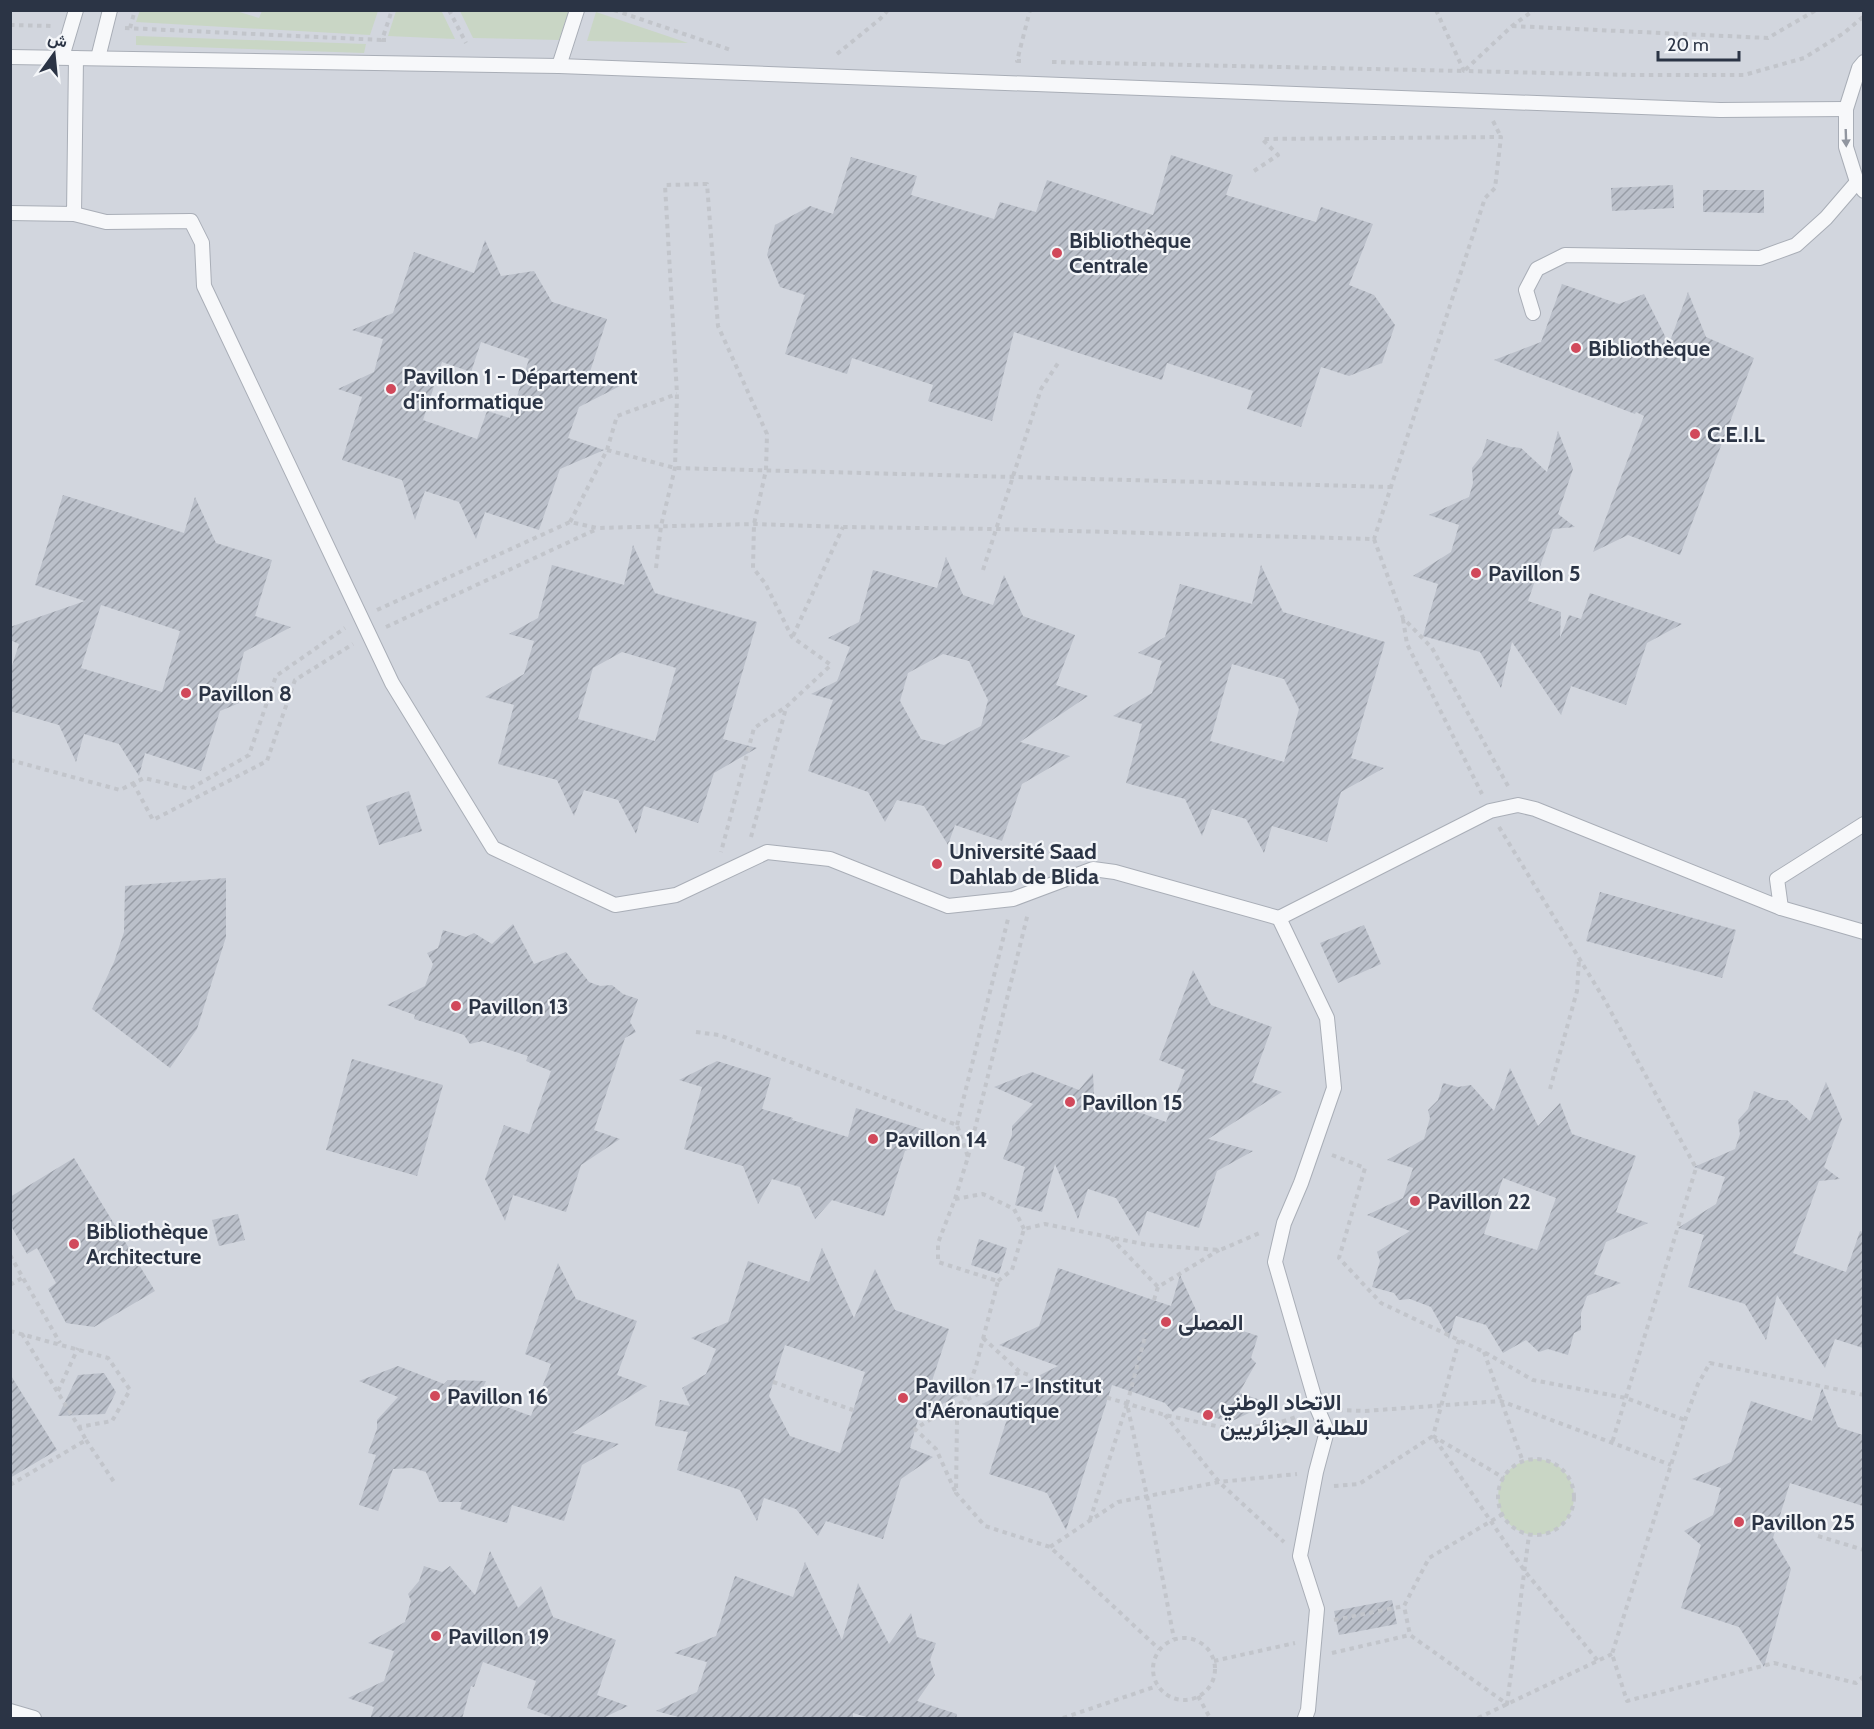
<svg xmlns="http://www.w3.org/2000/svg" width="1874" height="1729" font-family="Cabin,Vazirmatn,sans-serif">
<defs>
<pattern id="building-hatch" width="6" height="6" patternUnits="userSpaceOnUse" patternTransform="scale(1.5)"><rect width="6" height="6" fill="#bbc0ca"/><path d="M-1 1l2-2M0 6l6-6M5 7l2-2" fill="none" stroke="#989da6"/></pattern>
</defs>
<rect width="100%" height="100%" fill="#e4e7ec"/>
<rect fill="#d2d6de" x="11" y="11" width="1852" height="1707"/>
<g fill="#c9d6c5">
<polygon points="140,10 236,11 259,18 262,11 378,11 370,35 136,22"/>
<polygon points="441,10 455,39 388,36 396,11"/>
<polygon points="460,11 569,11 559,40 473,38"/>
<polygon points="596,12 688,43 587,41"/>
<polygon points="136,36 366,44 364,53 136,45"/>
<circle cx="1536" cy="1497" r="38"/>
</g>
<g fill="url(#building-hatch)" fill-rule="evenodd">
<polygon points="1171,155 1233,175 1226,195 1316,222 1321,207 1373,224 1349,285 1374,295 1395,325 1382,363 1349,376 1321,367 1301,427 1247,409 1253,391 1167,363 1162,380 1014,332 992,421 928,401 933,385 852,358 847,374 785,354 805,295 780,287 767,255 775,225 810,206 833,214 851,157 917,176 911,195 994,219 1000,202 1036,212 1047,180 1153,215"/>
<polygon points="1673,185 1674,208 1612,211 1611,188"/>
<polygon points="1703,190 1764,190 1764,213 1703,212"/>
<path d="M 485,240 L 501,276 L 534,271 L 552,302 L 607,319 L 589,375 L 622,385 L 579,407 L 568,438 L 604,450 L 560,469 L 539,530 L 485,512 L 476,539 L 459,502 L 425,491 L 415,520 L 402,480 L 342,460 L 362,397 L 338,389 L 374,372 L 383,339 L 352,330 L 393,313 L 414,252 L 474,273 ZM 481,342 L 529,359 L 510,418 L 487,411 L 477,439 L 423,420 L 442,362 L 471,372 Z"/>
<polygon points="1562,284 1619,304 1644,294 1669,344 1688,292 1706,337 1754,358 1680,555 1628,535 1593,552 1644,416 1636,412 1635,414 1494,360 1541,342"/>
<polygon points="1558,431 1573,469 1558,514 1575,527 1553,529 1528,601 1561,612 1560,638 1569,615 1581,619 1590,593 1682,624 1647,643 1626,705 1571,686 1561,715 1512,642 1501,688 1480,652 1423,636 1438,584 1413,576 1451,552 1459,525 1429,515 1469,497 1473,483 1472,468 1482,455 1487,439 1511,447 1521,448 1547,472"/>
<path d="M 63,495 L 184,533 L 195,497 L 216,543 L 272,560 L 255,616 L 291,627 L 244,652 L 236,684 L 249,699 L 220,711 L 201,771 L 145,753 L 139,776 L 119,744 L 84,734 L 76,762 L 59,725 L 10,711 L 10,672 L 19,644 L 10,640 L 10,627 L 85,601 L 35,585 ZM 101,605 L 180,631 L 162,692 L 81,668 Z"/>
<path d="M 633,545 L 655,593 L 757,622 L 723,739 L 757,748 L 714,773 L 698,823 L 644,806 L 636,834 L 618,800 L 584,790 L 574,816 L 557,780 L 498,764 L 514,705 L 485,697 L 524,674 L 534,641 L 509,634 L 538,618 L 552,565 L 624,585 ZM 622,652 L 676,668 L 655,741 L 578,719 L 593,668 Z"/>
<path d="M 946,557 L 963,595 L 993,605 L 1004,575 L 1023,616 L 1075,635 L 1056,685 L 1088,696 L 1020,742 L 1070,756 L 1022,784 L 1002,841 L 955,825 L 948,845 L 924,806 L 897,800 L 885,822 L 868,792 L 808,771 L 833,700 L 811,694 L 837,681 L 850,647 L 828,638 L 859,622 L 873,570 L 937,588 ZM 943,654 L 969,661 L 988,700 L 981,726 L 944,745 L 921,739 L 900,701 L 908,673 Z"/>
<path d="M 1261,565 L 1283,612 L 1385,642 L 1351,758 L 1384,768 L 1341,792 L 1327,842 L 1272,826 L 1264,853 L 1246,819 L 1212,809 L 1202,836 L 1185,799 L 1126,783 L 1142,724 L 1113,716 L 1152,693 L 1162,661 L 1138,653 L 1165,637 L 1180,584 L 1252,604 ZM 1232,664 L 1284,679 L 1299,709 L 1284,762 L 1210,741 Z"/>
<polygon points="409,791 422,831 379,845 366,806"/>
<polygon points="226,878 226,937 197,1029 170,1068 92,1009 114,962 124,932 125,886"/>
<polygon points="1600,892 1736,930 1722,978 1586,941"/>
<polygon points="513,924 534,964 566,952 589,982 600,986 612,985 623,994 638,999 630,1022 636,1032 625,1038 594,1130 620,1139 581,1165 566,1212 513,1195 505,1221 485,1179 504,1125 529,1134 551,1071 526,1061 528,1056 482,1041 470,1044 464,1035 414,1019 415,1015 387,1005 425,986 433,964 427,953 438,948 443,930 466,937 474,933 492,944"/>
<polygon points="1364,925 1381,964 1338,983 1320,943"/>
<polygon points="1193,970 1211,1005 1272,1027 1252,1082 1282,1092 1208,1139 1253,1151 1217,1171 1199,1228 1147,1211 1139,1236 1116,1198 1088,1189 1078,1219 1055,1164 1042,1212 1015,1205 1025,1167 1003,1159 1012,1135 1012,1126 1033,1104 994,1087 1032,1072 1079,1090 1093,1073 1094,1096 1166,1122 1185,1070 1159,1060"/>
<polygon points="352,1059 443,1085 417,1176 326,1150"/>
<polygon points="717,1061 771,1078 762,1109 793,1118 792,1120 848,1137 856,1108 944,1136 905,1151 884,1216 832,1200 815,1219 800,1187 772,1179 758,1204 743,1166 684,1149 702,1087 679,1080"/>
<path d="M 1510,1068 L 1538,1126 L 1560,1103 L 1572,1134 L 1636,1156 L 1616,1212 L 1648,1223 L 1606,1242 L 1594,1274 L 1621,1283 L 1587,1296 L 1581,1313 L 1581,1330 L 1574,1333 L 1568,1355 L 1548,1349 L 1539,1352 L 1526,1340 L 1503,1353 L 1486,1325 L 1456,1316 L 1449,1339 L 1431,1307 L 1410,1299 L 1399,1300 L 1394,1293 L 1372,1287 L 1380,1261 L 1377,1252 L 1410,1231 L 1367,1215 L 1403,1198 L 1413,1168 L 1387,1160 L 1424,1139 L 1430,1118 L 1428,1110 L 1438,1100 L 1443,1083 L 1458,1087 L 1471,1085 L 1494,1111 ZM 1503,1178 L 1556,1198 L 1537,1250 L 1484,1234 Z"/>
<polygon points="1826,1082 1842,1119 1824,1167 1840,1179 1819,1181 1793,1253 1846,1272 1860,1231 1863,1232 1863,1348 1835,1339 1825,1368 1777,1295 1766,1340 1745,1304 1688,1287 1704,1235 1678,1228 1716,1204 1725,1177 1694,1167 1735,1149 1740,1134 1738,1120 1748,1109 1754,1091 1778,1100 1787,1100 1810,1121"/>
<polygon points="74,1158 155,1291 94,1327 66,1323 48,1289 56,1283 37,1248 27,1254 10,1224 10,1197"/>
<polygon points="238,1214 245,1240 219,1246 212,1220"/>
<polygon points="979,1239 1007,1248 999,1274 971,1265"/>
<path d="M 822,1248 L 854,1318 L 875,1269 L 895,1310 L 949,1329 L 932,1381 L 964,1393 L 919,1416 L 910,1448 L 933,1457 L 901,1479 L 883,1539 L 826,1521 L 818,1536 L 796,1509 L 764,1498 L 757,1521 L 740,1490 L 677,1470 L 688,1432 L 655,1426 L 660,1400 L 690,1406 L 682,1388 L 706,1374 L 716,1349 L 691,1338 L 728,1322 L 748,1261 L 809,1282 ZM 785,1345 L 865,1372 L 840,1453 L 790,1436 L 769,1396 Z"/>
<polygon points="558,1263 576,1299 637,1321 617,1375 647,1386 572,1433 619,1444 582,1465 564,1521 512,1505 507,1523 460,1509 462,1502 439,1502 426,1472 412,1468 393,1469 378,1511 359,1505 376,1455 368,1453 377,1429 377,1420 398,1397 359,1381 398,1366 444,1384 448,1380 486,1381 479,1396 480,1397 531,1416 551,1364 525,1354"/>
<polygon points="1058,1268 1171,1306 1180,1275 1201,1321 1236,1319 1237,1329 1258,1336 1251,1358 1256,1363 1239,1393 1270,1403 1230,1422 1179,1407 1173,1412 1165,1403 1112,1385 1066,1530 1047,1493 989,1474 1009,1413 982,1404 1058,1366 999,1345 1039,1326"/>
<polygon points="104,1373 116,1392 105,1414 58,1416 78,1375"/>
<polygon points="10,1374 57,1450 10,1478"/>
<polygon points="1822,1388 1838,1427 1863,1435 1863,1506 1790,1483 1773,1538 1791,1569 1764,1667 1739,1627 1681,1608 1701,1545 1684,1531 1713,1515 1721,1488 1692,1479 1731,1462 1751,1401 1812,1421"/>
<polygon points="490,1551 518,1608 541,1586 553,1617 616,1640 597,1695 628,1706 601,1719 557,1719 527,1708 536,1681 483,1662 474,1687 471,1686 462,1719 370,1719 374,1707 348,1698 384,1681 394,1651 368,1643 405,1622 411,1601 408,1594 419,1581 424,1566 442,1572 450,1566 475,1595"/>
<polygon points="805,1562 842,1640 858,1583 889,1644 911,1613 917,1637 936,1643 930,1660 935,1675 917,1701 957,1714 956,1719 873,1719 853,1713 853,1719 686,1719 656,1711 697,1692 707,1662 674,1653 716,1636 735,1576 793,1597"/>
<polygon points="1392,1600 1397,1624 1339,1635 1334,1611"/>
</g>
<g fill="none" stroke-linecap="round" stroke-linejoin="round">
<g stroke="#a9aeb7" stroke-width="16">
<g id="lane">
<polyline points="10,57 559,66 1720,110 1846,109"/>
<polyline points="62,57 76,10"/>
<polyline points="98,58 110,10"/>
<polyline points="1864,62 1859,68 1846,109 1846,147 1857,182 1864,191"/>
<polyline points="559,66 577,10"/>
<polyline points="10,213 74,214 76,58"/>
<polyline points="74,214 106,222 191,221 202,243 204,286 392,683 493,848 615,905 676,895 767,852 830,859 948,906 1013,899 1093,869 1115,872 1279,918 1490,811 1518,805 1535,809 1781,908 1777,879 1864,824"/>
<polyline points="1533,313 1526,290 1537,269 1565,255 1760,258 1796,245 1826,218 1857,182"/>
<polyline points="1781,908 1864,932"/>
<polyline points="1279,918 1327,1018 1334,1088 1301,1183 1284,1223 1275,1262 1318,1410 1327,1431 1316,1472 1300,1556 1317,1609 1308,1710 1305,1718"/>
<polyline points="10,1711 34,1718"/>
</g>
</g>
<g stroke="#c2c5cb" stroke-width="4" stroke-dasharray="4.5 4.5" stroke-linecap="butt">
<polyline points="449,10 466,43"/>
<polyline points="614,10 731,50"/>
<polyline points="1436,10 1464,71 1633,75 1744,75 1804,58 1844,33 1864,16"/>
<polyline points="10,25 52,26"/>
<polyline points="1512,26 1768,38 1816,10"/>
<polyline points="125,28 382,40"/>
<polyline points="130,28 135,10"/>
<polyline points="386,40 382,40 392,10"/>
<polyline points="837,54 880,19 888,10"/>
<polyline points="1021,61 1017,61 1030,10"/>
<polyline points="1052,62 1464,71 1512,26 1534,10"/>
<polyline points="1493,121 1501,137"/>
<polyline points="1254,171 1278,155 1262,139 1501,137 1495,188 1485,198 1374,539"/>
<polyline points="607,450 617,416 677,394"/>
<polyline points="570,522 607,450 675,468 1392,487"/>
<polyline points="656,568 661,526 675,468 677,394 665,185 707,184 718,326 767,434 766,470 754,524 753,568 765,583 792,637 831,665 786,707 754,728 721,852"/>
<polyline points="983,570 1041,389 1060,360"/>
<polyline points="377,610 570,522 597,528 754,524 843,527 996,529 1374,539 1403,618 1432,648 1508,786"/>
<polyline points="1403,619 1407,644 1482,794"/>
<polyline points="386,627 597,529"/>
<polyline points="793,636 843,527"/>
<polyline points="10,760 120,790 144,778 190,789 249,755 276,676 345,628"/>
<polyline points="133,783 153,820 267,761 295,680 353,644"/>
<polyline points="1499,827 1604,999 1696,1168 1612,1443"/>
<polyline points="751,837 786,708"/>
<polyline points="696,1032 719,1035 957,1125 968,1157 955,1199 938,1243 938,1262 998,1281 976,1366 957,1420 956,1493 985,1526 1050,1547 1159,1649"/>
<polyline points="1550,1089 1577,991 1579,960"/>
<polyline points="957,1125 1008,919"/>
<polyline points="1332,1155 1365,1168 1339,1258 1381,1303 1484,1352 1533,1380 1626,1398 1685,1420"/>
<polyline points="968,1157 1028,913"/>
<polyline points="955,1199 983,1194 1014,1209 1024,1229"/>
<polyline points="1111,1238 1158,1287"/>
<polyline points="10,1255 60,1343"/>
<polyline points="998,1281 1012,1270 1024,1229 1045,1224 1148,1245 1220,1250 1262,1232"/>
<polyline points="10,1285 22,1278"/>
<polyline points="1154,1300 1158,1287 1219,1250"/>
<polyline points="10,1331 108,1358 130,1390 112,1421 79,1427 22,1334"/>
<polyline points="983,1338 1020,1372 1029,1375"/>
<polyline points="1459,1340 1433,1436 1504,1478"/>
<polyline points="1484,1352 1523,1462"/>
<polyline points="773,1382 853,1410"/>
<polyline points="1055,1382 1165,1415 1230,1429 1275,1424 1299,1416"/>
<polyline points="58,1391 78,1348"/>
<polyline points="1864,1395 1710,1363 1698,1384 1685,1420 1612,1654 1627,1701 1774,1663 1856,1683 1864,1676"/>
<polyline points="1127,1404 1146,1333"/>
<polyline points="1338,1410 1365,1411 1501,1401 1671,1465"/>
<polyline points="1165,1415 1219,1482 1284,1542"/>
<polyline points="86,1440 114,1482"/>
<circle cx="1536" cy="1497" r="38"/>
<polyline points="10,1485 86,1440 79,1427"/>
<polyline points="1334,1486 1359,1484 1433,1436 1524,1570 1598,1661"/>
<polyline points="955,1491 936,1449 915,1429 936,1416 1020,1372"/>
<polyline points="1503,1514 1429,1558 1404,1606 1410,1635 1507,1704 1529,1535"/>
<polyline points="1090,1520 1127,1404 1147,1496 1174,1639"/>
<polyline points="1818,1536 1864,1550"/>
<polyline points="1050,1547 1118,1502 1219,1482 1297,1474"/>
<polyline points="1334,1620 1404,1606"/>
<circle cx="1184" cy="1669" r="31"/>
<polyline points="1332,1653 1410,1635"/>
<polyline points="1214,1661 1295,1643"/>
<polyline points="1198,1696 1210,1718"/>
<polyline points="1063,1718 1157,1686"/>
<polyline points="1478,1718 1612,1654"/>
</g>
<use href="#lane" stroke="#f7f8fa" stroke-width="14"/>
</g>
<defs><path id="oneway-solid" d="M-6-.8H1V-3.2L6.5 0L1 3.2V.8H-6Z" transform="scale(1.5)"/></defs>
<use fill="#9196a0" href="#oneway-solid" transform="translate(1846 138) rotate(88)"/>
<g fill="#d1495b" stroke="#f4f6f9" stroke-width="2">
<circle cx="1057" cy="253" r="6"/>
<circle cx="1576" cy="348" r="6"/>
<circle cx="391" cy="389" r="6"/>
<circle cx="1695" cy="434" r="6"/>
<circle cx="1476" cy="573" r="6"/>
<circle cx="186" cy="693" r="6"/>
<circle cx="937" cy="864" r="6"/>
<circle cx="456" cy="1006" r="6"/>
<circle cx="1070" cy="1102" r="6"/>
<circle cx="873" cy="1139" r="6"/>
<circle cx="1415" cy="1201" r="6"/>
<circle cx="74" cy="1244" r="6"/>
<circle cx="1166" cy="1322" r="6"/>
<circle cx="435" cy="1396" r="6"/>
<circle cx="903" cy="1398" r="6"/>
<circle cx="1208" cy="1415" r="6"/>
<circle cx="1739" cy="1522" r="6"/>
<circle cx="436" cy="1636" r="6"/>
</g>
<g text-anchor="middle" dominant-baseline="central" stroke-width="4.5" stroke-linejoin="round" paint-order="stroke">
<g font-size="22" font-weight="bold" fill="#2b3445" stroke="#f4f6f9" text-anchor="start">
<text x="1069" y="240">Bibliothèque<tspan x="1069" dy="25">Centrale</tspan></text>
<text x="1588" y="348">Bibliothèque</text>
<text x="403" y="376">Pavillon 1 - Département<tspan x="403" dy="25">d'informatique</tspan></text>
<text x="1707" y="434">C.E.I.L</text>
<text x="1488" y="573">Pavillon 5</text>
<text x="198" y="693">Pavillon 8</text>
<text x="949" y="851">Université Saad<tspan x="949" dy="25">Dahlab de Blida</tspan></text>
<text x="468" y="1006">Pavillon 13</text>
<text x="1082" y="1102">Pavillon 15</text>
<text x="885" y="1139">Pavillon 14</text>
<text x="1427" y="1201">Pavillon 22</text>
<text x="86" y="1231">Bibliothèque<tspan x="86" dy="25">Architecture</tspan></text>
<text x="1178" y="1322">المصلى</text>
<text x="915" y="1385">Pavillon 17 - Institut<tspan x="915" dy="25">d'Aéronautique</tspan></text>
<text x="447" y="1396">Pavillon 16</text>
<text x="1220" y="1402">الاتحاد الوطني<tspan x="1220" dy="25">للطلبة الجزائريين</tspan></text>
<text x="1751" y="1522">Pavillon 25</text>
<text x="448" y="1636">Pavillon 19</text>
</g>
</g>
<rect width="1874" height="1729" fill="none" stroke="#2b3445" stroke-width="24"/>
<g transform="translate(54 54) rotate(15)" stroke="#f4f6f9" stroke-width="4.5" paint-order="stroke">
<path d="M0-4.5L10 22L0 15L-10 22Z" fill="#2b3445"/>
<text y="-9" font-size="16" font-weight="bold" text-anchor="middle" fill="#2b3445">ش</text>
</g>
<path d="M1658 51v9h81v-9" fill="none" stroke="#2b3445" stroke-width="3"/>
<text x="1667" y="51" font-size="18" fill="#2b3445" stroke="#f4f6f9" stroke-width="4.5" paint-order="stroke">20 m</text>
</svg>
